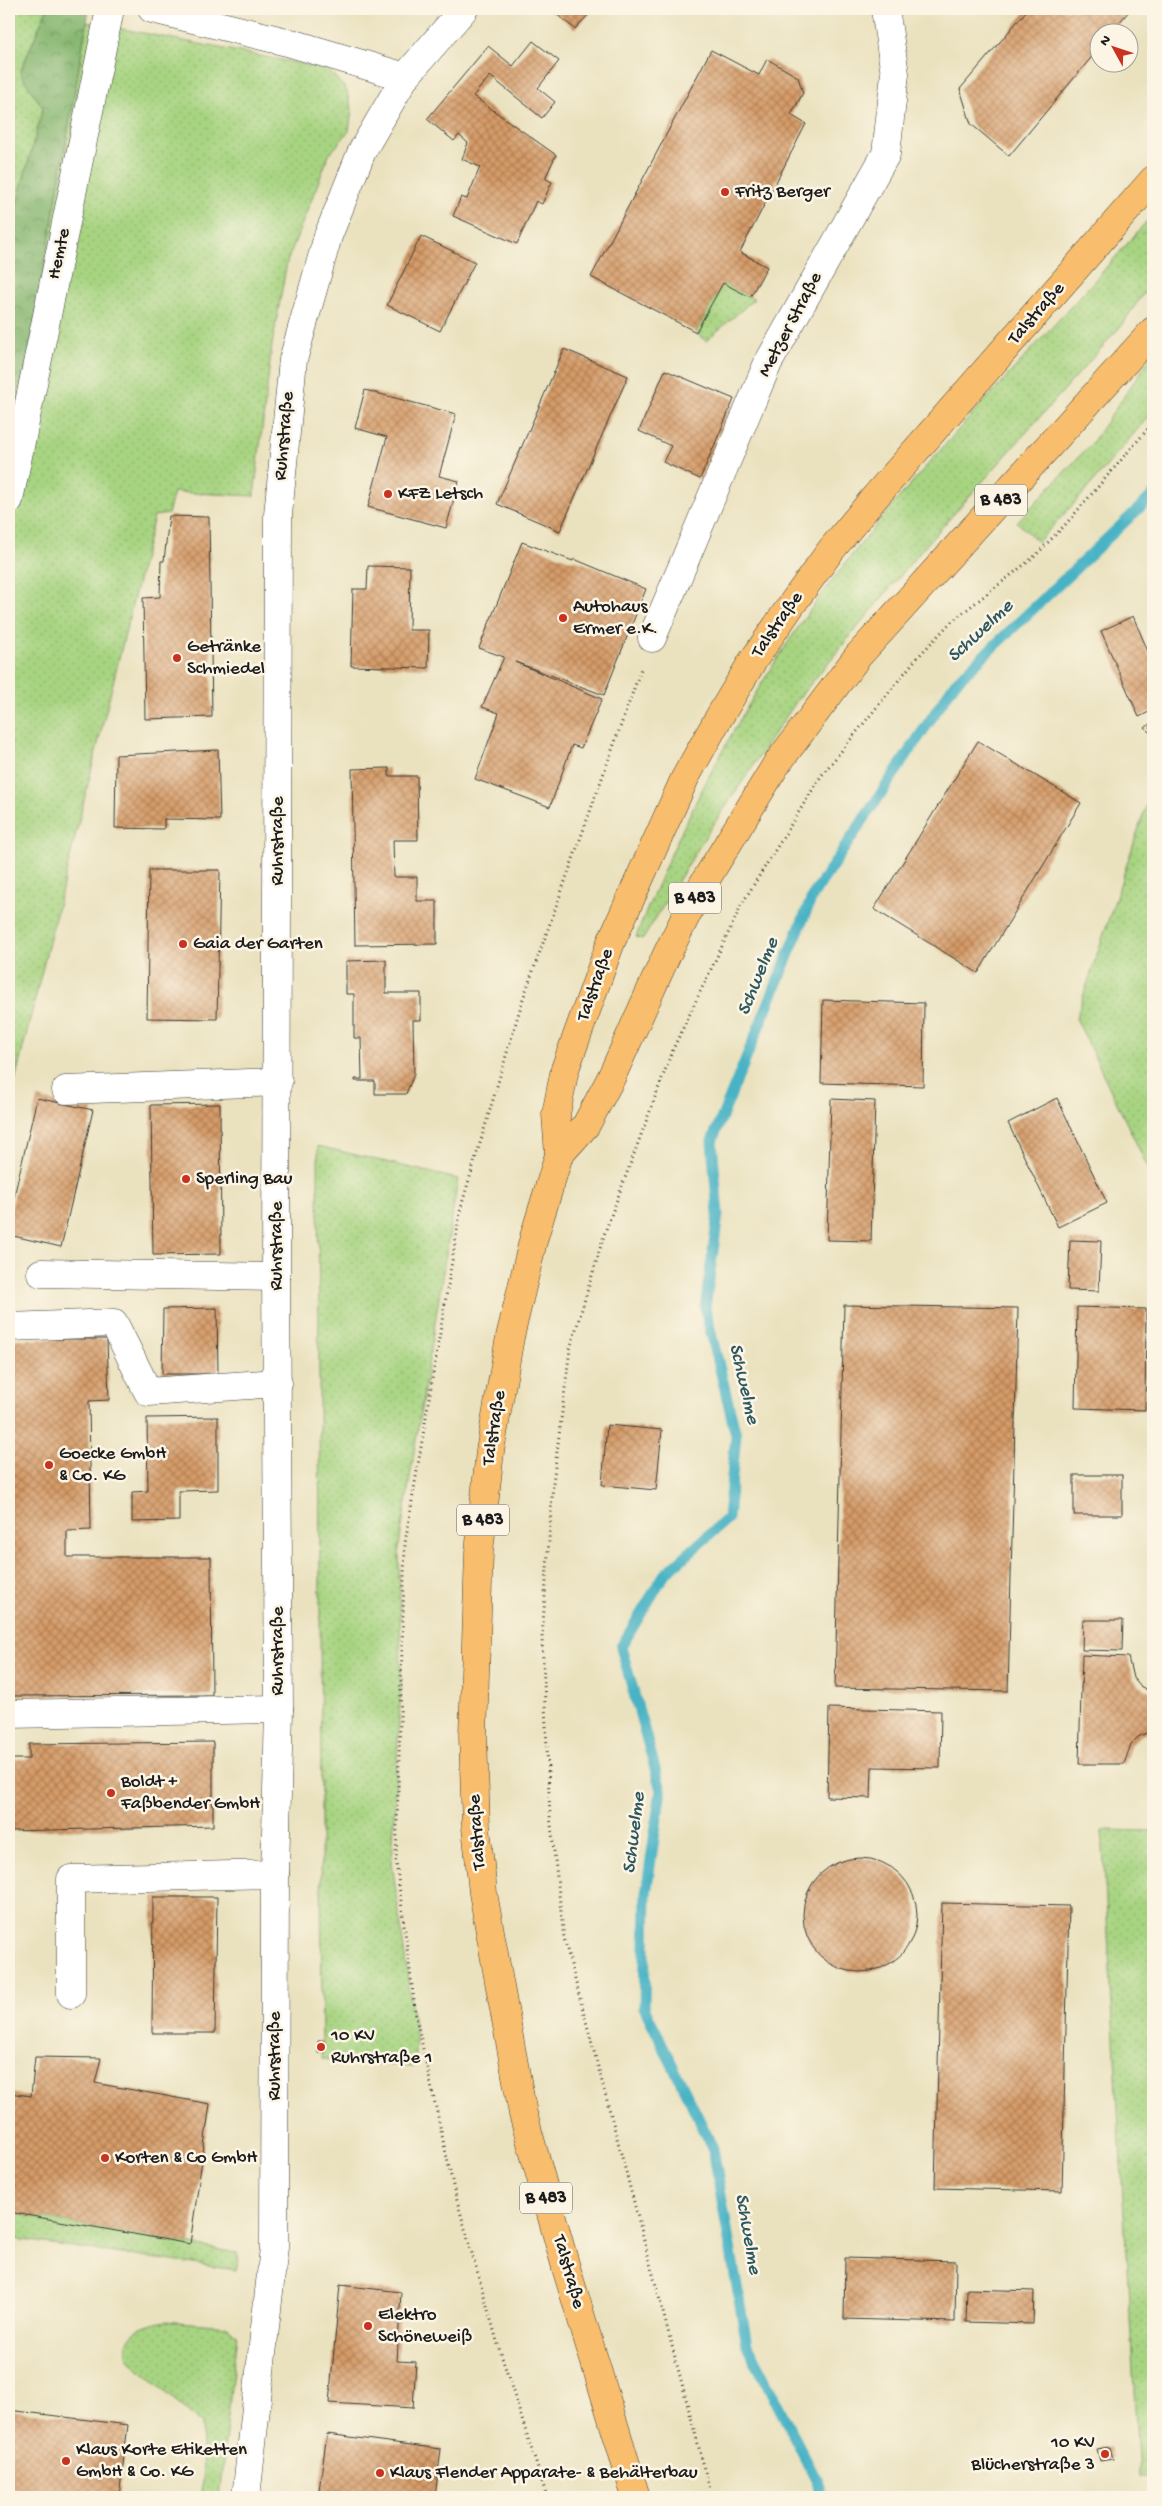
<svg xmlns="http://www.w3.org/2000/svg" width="1162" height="2506" font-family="'Gochi Hand',sans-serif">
<defs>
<pattern id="grass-dots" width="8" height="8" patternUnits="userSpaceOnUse" patternTransform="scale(1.25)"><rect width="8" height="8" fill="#a7d481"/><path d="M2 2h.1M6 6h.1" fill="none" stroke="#8fb56f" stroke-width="1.8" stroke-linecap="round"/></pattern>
<pattern id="forest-crowns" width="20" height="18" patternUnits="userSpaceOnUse" patternTransform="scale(1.25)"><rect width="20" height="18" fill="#85b66f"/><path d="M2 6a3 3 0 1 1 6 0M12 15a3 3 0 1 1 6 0" fill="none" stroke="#6c935a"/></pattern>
<pattern id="building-cross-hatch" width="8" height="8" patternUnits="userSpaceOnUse" patternTransform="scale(1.25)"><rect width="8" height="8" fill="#d69b68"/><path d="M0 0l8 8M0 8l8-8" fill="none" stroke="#ad7e55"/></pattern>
</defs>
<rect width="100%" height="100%" fill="#fcf5e5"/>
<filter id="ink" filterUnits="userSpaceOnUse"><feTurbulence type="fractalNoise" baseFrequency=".02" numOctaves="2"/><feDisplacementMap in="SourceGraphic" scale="10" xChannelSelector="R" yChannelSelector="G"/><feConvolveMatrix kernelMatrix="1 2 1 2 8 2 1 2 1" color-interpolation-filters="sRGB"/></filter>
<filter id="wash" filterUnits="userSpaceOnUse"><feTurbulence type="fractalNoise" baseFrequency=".0096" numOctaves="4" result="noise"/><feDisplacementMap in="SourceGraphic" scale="20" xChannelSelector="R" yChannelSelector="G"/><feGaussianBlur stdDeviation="1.12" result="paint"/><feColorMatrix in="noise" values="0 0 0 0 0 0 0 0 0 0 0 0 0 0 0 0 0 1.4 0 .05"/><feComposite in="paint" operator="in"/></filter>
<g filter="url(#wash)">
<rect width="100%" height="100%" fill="#eae2bf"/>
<g fill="url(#grass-dots)" stroke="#62784e">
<polygon points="9,9 47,9 20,72 43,108 9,232"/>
<polygon points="87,22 327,69 346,89 352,109 349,131 329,155 287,262 272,345 254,496 174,492 168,514 154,516 9,1105 9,473"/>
<path d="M 1153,214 L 1153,280 L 1120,327 L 919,553 L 798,699 L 705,837 L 643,939 L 636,937 C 685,812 749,691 830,583 C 929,453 1047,338 1153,214 Z"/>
<polygon points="723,283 754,299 706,341 696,332"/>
<polygon points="1153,354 1153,411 1082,495 1038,542 1017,522 1092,443"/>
<polygon points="1148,800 1153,804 1153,1178 1076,1018"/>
<polygon points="318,1146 458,1179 399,1546 401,1679 392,1862 416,2039 414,2067 322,2059"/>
<polygon points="1102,1830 1153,1831 1153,2477 1139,2477"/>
<polygon points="9,2212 237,2253 239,2260 236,2270 9,2238"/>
<path d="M 165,2321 L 228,2326 L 237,2334 L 219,2497 L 200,2497 L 204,2477 L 202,2424 L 128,2359 C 121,2331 143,2326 165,2321 Z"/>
</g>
<polygon fill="url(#forest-crowns)" stroke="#506946" points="47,9 89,9 9,473 9,232 43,108 20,73"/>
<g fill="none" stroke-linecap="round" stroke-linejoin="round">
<polyline stroke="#48b3c5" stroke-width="11" points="822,2497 817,2481 747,2345 713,2148 644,2007 646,1894 661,1790 621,1647 664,1575 728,1518 736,1435 705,1308 718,1215 712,1141 813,895 955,683 1153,495"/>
</g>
<g id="blocks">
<g fill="url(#building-cross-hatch)">
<polygon points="558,9 594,9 575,29 555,13"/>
<polygon points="1028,9 1131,9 1111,32 1100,32 1100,47 1009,156 971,124 960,89"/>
<polygon points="533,41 559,61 538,88 555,102 542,118 490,76 473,96 556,155 546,176 546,179 552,182 542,204 536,201 517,244 453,216 461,197 467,199 480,167 462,159 468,143 459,135 454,141 427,119 488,46 513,66"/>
<polygon points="711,50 759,75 767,59 798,77 803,93 791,115 806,124 740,252 767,267 750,297 723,283 696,332 591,277"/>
<polygon points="421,236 475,262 440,331 387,305"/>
<polygon points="564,349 628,376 560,531 497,504"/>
<polygon points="665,370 734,399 700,479 663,462 671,446 639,431"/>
<polygon points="365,390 456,414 439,476 459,481 446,528 368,507 387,437 355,428"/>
<polygon points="169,516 209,517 212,717 145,719 143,598 160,597 161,561 164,561"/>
<polygon points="522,542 573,561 574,559 646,589 604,695 515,662 602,699 581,748 572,745 550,807 475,779 499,713 482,707 504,657 479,648"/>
<polygon points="368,566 410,567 409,630 429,630 428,668 351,666 353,589 367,589"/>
<polygon points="1133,616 1153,663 1153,710 1139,717 1101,631"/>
<polygon points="1153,721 1153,736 1145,728"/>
<polygon points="978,741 1081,803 978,973 874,909"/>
<polygon points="218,750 220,820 164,819 164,829 115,828 116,755"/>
<polygon points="389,768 389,776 417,776 418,840 393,840 394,877 417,877 417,901 437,901 437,944 355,945 352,769"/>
<polygon points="149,870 220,870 217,1019 147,1018"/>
<polygon points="386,960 386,993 421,993 421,1020 413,1020 414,1074 406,1094 375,1094 375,1081 355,1081 355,1079 362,1079 361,1038 354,1038 354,994 346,994 346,961"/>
<polygon points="823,1000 924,1003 923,1086 821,1083"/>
<polygon points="37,1098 93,1110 61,1247 9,1235 9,1218"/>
<polygon points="1057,1098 1107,1203 1058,1227 1008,1123"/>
<polygon points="831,1099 875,1101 871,1241 827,1240"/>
<polygon points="220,1104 221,1254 153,1255 151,1105"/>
<polygon points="1070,1240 1101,1241 1099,1291 1068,1290"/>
<polygon points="844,1305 1018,1308 1008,1691 835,1688"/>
<polygon points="1077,1307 1146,1309 1145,1410 1075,1408"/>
<polygon points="217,1308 218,1374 162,1374 163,1309"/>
<polygon points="9,1339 107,1339 109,1400 89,1401 91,1530 67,1531 67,1557 211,1557 212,1695 9,1696"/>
<polygon points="218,1417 218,1490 179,1491 179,1521 132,1522 132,1492 148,1491 147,1418"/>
<polygon points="607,1425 662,1430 656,1490 602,1485"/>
<rect x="1074" y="1475" width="48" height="40"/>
<polygon points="1083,1620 1123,1620 1122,1651 1082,1650"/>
<polygon points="1082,1655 1128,1657 1133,1678 1140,1686 1153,1693 1153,1730 1138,1737 1131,1744 1124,1764 1079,1764"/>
<polygon points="829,1708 941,1711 940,1768 872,1767 871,1798 827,1797"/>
<polygon points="213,1742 213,1826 9,1831 9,1759 29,1759 29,1744"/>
<circle cx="860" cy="1915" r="57"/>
<polygon points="153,1897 217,1897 215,2033 152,2033"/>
<polygon points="942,1903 1069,1906 1062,2191 935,2188"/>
<polygon points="318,2041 324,2041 324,2052 318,2053"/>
<polygon points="35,2057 101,2058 95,2083 210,2104 190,2244 9,2212 9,2093 31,2096"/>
<polygon points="845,2258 956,2261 955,2322 844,2319"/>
<polygon points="340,2285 401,2292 397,2361 416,2362 413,2408 329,2403"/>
<polygon points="967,2289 1034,2291 1033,2324 966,2322"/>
<polygon points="9,2410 128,2425 119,2497 9,2497"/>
<polygon points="327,2434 441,2449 435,2497 318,2497"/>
<polygon points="1110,2447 1113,2459 1100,2461 1097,2449"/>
</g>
</g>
</g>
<g filter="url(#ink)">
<use href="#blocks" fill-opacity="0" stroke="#3b3a34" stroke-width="1"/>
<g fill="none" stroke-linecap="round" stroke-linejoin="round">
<g stroke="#3b3a34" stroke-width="29">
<g id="minor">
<polyline points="152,9 291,43 405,77"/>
<polyline points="9,500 110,9"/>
<polyline points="652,638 768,363 886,154 895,74 885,9"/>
<polyline points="66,1090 278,1082"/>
<polyline points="41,1273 276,1277"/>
<polyline points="9,1327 114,1323 148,1392 278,1383"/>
<polyline points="9,1714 279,1709"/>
<polyline points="71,1994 71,1879 275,1874"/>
<polyline points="246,2497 274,2247 275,1874 279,1709 276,1277 278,515 293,360 328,236 362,151 405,77 464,9"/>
</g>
</g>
<g stroke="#3b3a34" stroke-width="29">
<g id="major">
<polyline points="559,1155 586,1125 611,1078 667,954 697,894 776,765 858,656 1153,331"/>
<polyline points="636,2497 567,2271 523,2114 483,1893 476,1827 473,1735 479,1552 490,1451 510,1337 534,1237 559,1155 556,1114 565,1069 611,942 685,778 718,719 752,662 792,604 831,550 875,497 1153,180"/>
</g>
</g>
<g stroke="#3b3a34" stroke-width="3" stroke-dasharray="1 4" stroke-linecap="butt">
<polyline points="547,2497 499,2348 454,2190 416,2017 396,1862 405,1543 461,1207 523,999 641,669"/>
<polyline points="712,2497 564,1938 550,1816 542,1638 553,1483 570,1349 605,1232 673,1049 743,902 821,776 916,659 951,622 1034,557 1065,525 1153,423"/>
</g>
<use href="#minor" stroke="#fff" stroke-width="28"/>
<use href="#major" stroke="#f9be6d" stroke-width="28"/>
</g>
</g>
<g fill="#c8321e" stroke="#fcf5e5" stroke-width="2">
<circle cx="725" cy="192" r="5"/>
<circle cx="388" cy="494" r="5"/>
<circle cx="563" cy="618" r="5"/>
<circle cx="177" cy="658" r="5"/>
<circle cx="183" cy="944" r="5"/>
<circle cx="186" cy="1179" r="5"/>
<circle cx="49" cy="1465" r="5"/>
<circle cx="111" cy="1793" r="5"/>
<circle cx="321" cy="2047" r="5"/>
<circle cx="105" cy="2158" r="5"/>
<circle cx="368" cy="2326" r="5"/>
<circle cx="1105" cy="2454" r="5"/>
<circle cx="66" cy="2461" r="5"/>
<circle cx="380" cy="2473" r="5"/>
</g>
<g text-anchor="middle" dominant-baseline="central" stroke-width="5" stroke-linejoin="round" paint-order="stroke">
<g fill="#fcf5e5" stroke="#5f5d58" stroke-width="1">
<rect x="975" y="484.5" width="52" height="31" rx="4"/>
<rect x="669" y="882.5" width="52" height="31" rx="4"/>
<rect x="457" y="1504.5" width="52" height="31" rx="4"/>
<rect x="520" y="2182.5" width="52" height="31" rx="4"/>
</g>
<g font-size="18" font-weight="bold" fill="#1c1c1c">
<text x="1001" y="500">B 483</text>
<text x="695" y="898">B 483</text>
<text x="483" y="1520">B 483</text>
<text x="546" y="2198">B 483</text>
</g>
<g font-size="19" fill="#1c1c1c" stroke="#fcf5e5" text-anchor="start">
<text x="735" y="192">Fritz Berger</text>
<text x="398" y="494">KFZ Letsch</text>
<text x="573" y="607">Autohaus<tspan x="573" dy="22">Ermer e.K.</tspan></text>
<text x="187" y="647">Getränke<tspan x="187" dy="22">Schmiedel</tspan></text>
<text x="193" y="944">Gaia der Garten</text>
<text x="196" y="1179">Sperling Bau</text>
<text x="59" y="1454">Goecke GmbH<tspan x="59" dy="22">&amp; Co. KG</tspan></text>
<text x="121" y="1782">Boldt +<tspan x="121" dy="22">Faßbender GmbH</tspan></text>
<text x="331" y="2036">10 KV<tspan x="331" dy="22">Ruhrstraße 1</tspan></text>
<text x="115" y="2158">Korten &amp; Co GmbH</text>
<text x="378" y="2315">Elektro<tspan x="378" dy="22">Schöneweiß</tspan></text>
<text x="1095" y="2443" text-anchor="end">10 KV<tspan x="1095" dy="22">Blücherstraße 3</tspan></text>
<text x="76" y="2450">Klaus Korte Etiketten<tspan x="76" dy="22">GmbH &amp; Co. KG</tspan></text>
<text x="390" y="2473">Klaus Flender Apparate- &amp; Behälterbau</text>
</g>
<g font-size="19" fill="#1c1c1c" stroke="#fcf5e5">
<text transform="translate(60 254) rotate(-78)">Hemte</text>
<text transform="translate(1037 314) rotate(-49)">Talstraße</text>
<text transform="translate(791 325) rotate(-62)">Metzer Straße</text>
<text transform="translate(285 436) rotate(-85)">Ruhrstraße</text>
<text transform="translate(778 625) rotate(-55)">Talstraße</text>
<text transform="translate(278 841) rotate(-90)">Ruhrstraße</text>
<text transform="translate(596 985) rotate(-70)">Talstraße</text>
<text transform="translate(277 1246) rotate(-90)">Ruhrstraße</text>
<text transform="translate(495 1428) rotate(-81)">Talstraße</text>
<text transform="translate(278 1651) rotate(-90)">Ruhrstraße</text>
<text transform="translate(478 1832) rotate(-94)">Talstraße</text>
<text transform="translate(275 2056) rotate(-90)">Ruhrstraße</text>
<text transform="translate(568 2272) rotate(74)">Talstraße</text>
</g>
<g font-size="20" font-style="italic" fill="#2e5860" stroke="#fcf5e5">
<text transform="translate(981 632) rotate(-43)">Schwelme</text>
<text transform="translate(759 977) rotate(-68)">Schwelme</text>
<text transform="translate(743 1384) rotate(77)">Schwelme</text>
<text transform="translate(635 1833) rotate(-83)">Schwelme</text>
<text transform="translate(747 2234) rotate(80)">Schwelme</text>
</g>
</g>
<rect width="1162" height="2506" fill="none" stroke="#fcf5e5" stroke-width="30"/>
<g transform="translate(1114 48) rotate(310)"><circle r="24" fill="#fcf5e5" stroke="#a29e95"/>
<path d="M0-4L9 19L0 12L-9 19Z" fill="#c8321e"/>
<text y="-8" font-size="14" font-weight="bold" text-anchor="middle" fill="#1c1c1c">N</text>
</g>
</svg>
